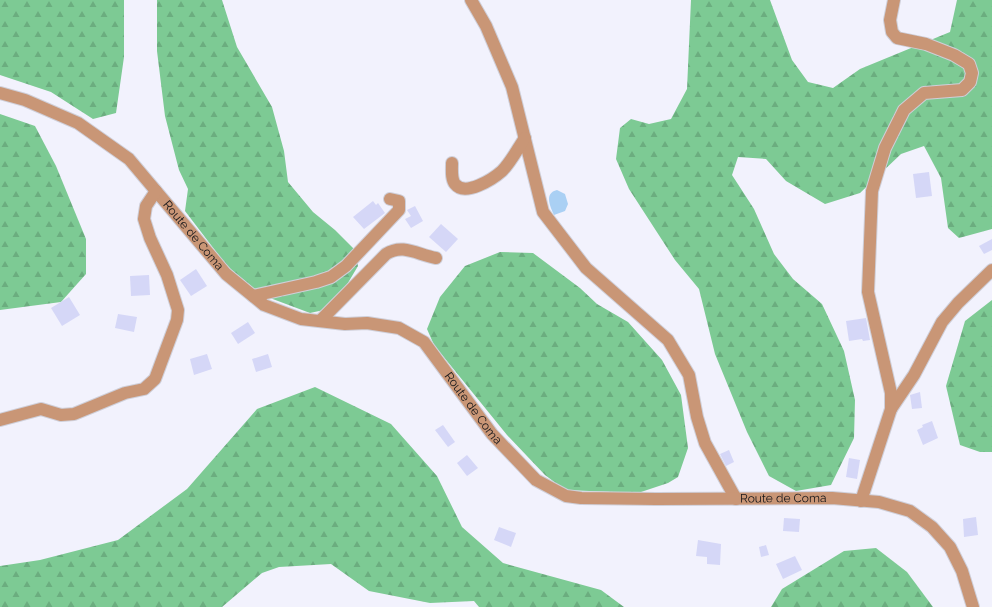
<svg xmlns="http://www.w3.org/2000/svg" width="992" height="607" font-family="Raleway,sans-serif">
<defs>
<pattern id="forest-firs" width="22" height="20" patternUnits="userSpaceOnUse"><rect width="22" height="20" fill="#7dca94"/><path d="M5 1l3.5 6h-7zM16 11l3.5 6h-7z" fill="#6bad7f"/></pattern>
</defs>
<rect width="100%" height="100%" fill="#f2f2fd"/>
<g fill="url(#forest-firs)">
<polygon points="0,0 124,0 124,57 116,113 93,119 51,92 0,75"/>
<polygon points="157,0 222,0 237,47 272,107 284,151 288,182 313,212 335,230 354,249 358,266 333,308 310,313 262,295 227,266 185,211 188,189 179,170 165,116 157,51"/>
<polygon points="691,0 770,0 792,60 808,82 833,88 860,69 950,32 957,0 992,0 992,229 959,238 948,228 941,178 924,146 901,154 860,193 825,204 786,181 766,159 738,157 732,175 754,209 774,254 793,279 822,304 844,351 855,400 854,438 831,485 796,491 769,476 747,432 715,354 699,289 675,260 629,189 616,159 620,128 631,119 649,124 671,119 687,89"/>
<polygon points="0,114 35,126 56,166 86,239 86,274 61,302 0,310"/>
<polygon points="500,252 533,253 580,288 597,304 628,322 662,360 681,395 688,448 678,477 668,483 638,493 565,490 545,475 507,435 434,345 427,329 440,297 465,266"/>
<polygon points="992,300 992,452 980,452 960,445 946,386 965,321"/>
<polygon points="315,387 391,424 437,476 462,527 503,563 601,590 624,607 479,607 474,601 430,603 369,591 331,564 279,567 262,573 222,607 0,607 0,566 40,560 118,540 187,489 257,409"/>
<polygon points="876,548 907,572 933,607 771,607 782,589 844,551"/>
</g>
<path fill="#aad0f4" d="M 557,190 L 565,194 L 568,204 L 565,211 L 554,215 C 550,206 544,193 557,190 Z"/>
<g fill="#d5d7f7">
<polygon points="929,172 932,196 916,198 913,174"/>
<polygon points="373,201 376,205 378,203 385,213 364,229 353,217"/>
<polygon points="415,206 423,221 411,228 405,219 411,216 407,210"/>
<polygon points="441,224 458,239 446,252 429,237"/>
<polygon points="992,239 992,250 984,254 979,246"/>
<polygon points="196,269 207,286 191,296 180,280"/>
<polygon points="149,275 150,295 131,296 130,276"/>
<polygon points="69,297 80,315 62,326 51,308"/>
<polygon points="118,314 137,317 134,332 115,328"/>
<polygon points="866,318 870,340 863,341 862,339 849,341 846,321"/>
<polygon points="248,322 255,333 238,344 231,333"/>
<polygon points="207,354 212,369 194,375 190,359"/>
<polygon points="268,354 272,367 256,372 252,359"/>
<polygon points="920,392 922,408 912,409 910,395"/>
<polygon points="932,421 938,438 923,445 917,430 923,427 922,425"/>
<polygon points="443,425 455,442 448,447 435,430"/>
<polygon points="729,450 734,462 726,466 720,454"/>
<polygon points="467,455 478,468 467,476 457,463"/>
<polygon points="849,458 860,460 857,479 846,477"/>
<polygon points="976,517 978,535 964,537 963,519"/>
<polygon points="784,518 800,519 799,532 783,531"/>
<polygon points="499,527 516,533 511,547 494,540"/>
<polygon points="698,540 721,544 720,565 707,564 707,557 696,556"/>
<polygon points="766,545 769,555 761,557 759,547"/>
<polygon points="795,556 802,570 783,579 776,564"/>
</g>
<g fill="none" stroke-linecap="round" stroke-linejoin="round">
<g stroke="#cfcfd9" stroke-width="14">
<g id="minor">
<polyline points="471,0 486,26 512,87 543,212 586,268 668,340 689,375 697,417 705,443 736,499"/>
<path id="s1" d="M 0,93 L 25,100 L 78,123 L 129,159 L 226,274 L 264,305 L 301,319 L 345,324 L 367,323 L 399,328 L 424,342 L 492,434 L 536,480 L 566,496 L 581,498 L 656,499 L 832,498 L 879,502 L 910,511 L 932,527 L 950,547 L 962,571 L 973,607"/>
<path d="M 452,163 C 452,170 451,179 455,184 C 465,197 493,179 502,171 C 511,162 518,148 525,138"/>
<polyline points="253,296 316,282 331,277 346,266 399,210 399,201 390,199"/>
<path d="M 320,321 L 386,254 C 403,243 418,255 436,258"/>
<polyline points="891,409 914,375 942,322 958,303 992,270"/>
<polyline points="0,420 41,409 61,415 74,414 125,393 144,389 155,379 177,320 178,310 167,275 150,238 144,219 146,206 156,191"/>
<polyline points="861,501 891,409 891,393 868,292 872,191 885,148 904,110 924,93 962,90 970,82 972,73 969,64 954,55 926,44 897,38 892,32 890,20 894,0"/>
</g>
</g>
<use href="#minor" stroke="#c99676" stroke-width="12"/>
</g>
<g text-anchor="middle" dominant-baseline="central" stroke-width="3" stroke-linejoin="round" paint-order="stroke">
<g font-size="12" fill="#17171a" stroke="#fff">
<text stroke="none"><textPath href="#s1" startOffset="246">Route de Coma</textPath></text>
<text stroke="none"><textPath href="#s1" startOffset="595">Route de Coma</textPath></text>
<text stroke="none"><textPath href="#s1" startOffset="942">Route de Coma</textPath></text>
</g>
</g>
</svg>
